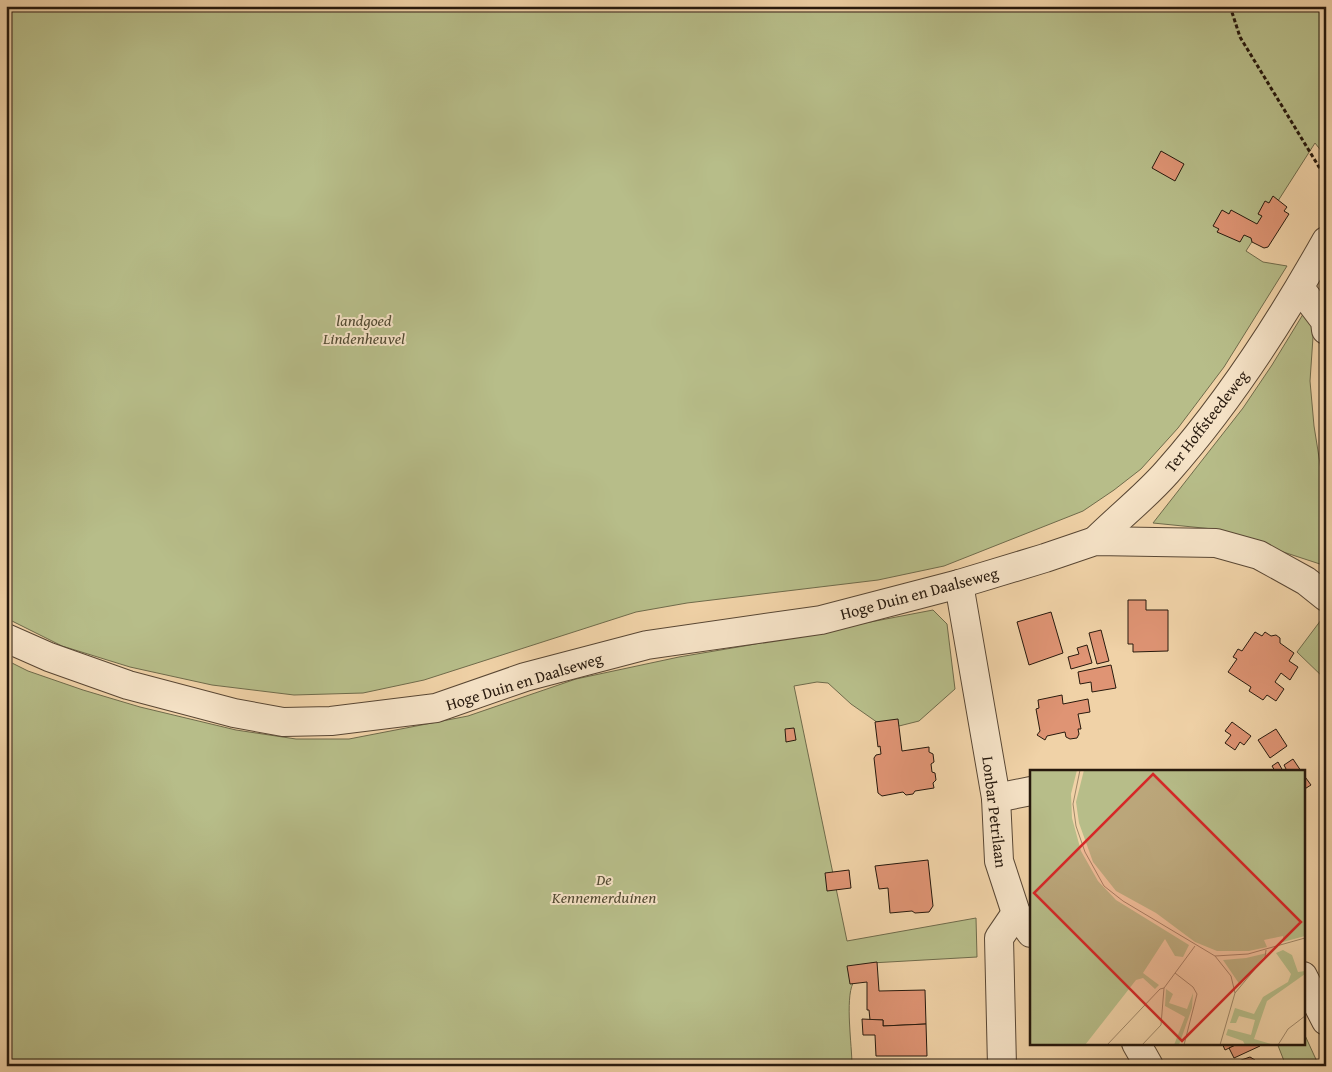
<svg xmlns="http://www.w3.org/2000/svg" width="1332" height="1072" font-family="'Gentium Book Plus',serif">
<rect width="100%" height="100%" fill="#f0d2a7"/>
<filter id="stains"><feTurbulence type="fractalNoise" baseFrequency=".004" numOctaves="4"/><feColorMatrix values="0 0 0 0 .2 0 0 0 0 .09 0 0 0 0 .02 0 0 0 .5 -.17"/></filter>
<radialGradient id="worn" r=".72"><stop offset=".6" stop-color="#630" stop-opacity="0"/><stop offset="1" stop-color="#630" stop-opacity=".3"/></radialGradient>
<g fill="#b7bd89" stroke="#6f6b4b">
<polygon points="6,6 1326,6 1326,157 1315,143 1246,251 1263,262 1287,266 1224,367 1178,428 1141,469 1114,490 1083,511 944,566 878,580 687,603 636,612 424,680 363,693 294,695 212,685 130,667 62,646 6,618"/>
<polygon points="1316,293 1310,381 1314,426 1326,501 1326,566 1213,529 1153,523 1243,408 1272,365"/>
<path d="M 933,610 L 947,624 L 955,689 L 919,721 L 899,726 L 881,725 L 851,704 L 828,683 L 817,682 L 794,686 L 847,941 L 976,918 L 977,957 L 871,963 C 864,968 857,974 853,983 C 845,1000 852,1045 852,1066 L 6,1066 L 6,660 L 28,671 L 83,690 L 140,707 L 236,730 L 296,739 L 349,739 L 468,716 L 576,679 L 679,657 L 750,645 Z"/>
<polygon points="1324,616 1326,619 1326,680 1297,652"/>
<polygon points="1303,1031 1319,1066 1286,1066 1277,1043 1303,1043"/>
</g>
<g fill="#df9474" stroke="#27190d">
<polygon points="1161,151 1184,164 1175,181 1152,168"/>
<polygon points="1273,196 1287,207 1284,211 1289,214 1268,247 1264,248 1252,242 1251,238 1244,235 1240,242 1217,232 1219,229 1213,226 1222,210 1229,214 1231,210 1257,224 1262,216 1258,214 1265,201 1269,203"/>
<polygon points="1128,600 1146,600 1146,610 1168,610 1168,651 1133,652 1133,644 1128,644"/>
<polygon points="1051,612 1063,653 1029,665 1017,622"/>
<polygon points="1101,630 1109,661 1097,664 1089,633"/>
<polygon points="1255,632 1262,636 1265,632 1271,636 1276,635 1280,638 1280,643 1294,653 1289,661 1298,667 1290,680 1281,673 1275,682 1284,689 1276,701 1267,695 1263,700 1249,691 1251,687 1228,672 1237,659 1233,657 1238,649 1242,651"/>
<polygon points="1087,645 1092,663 1071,669 1068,657 1079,654 1077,648"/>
<polygon points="1111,665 1116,688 1092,692 1091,682 1080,684 1078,672"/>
<polygon points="1062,695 1063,704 1088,699 1090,712 1078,714 1081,729 1078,729 1079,734 1077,738 1070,739 1066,737 1065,732 1047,736 1045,740 1037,735 1040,731 1036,709 1039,708 1038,700"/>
<polygon points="898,719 902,751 929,747 929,752 933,754 934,762 931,764 932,772 935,773 936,780 933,783 934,788 915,791 913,794 906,795 903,792 882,796 878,793 874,758 876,755 881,754 880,746 878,747 875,722"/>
<polygon points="1232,722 1251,736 1244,745 1240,742 1235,750 1225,743 1231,735 1225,731"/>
<polygon points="794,728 796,740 786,742 785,729"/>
<polygon points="1276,729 1287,746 1270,758 1258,740"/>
<polygon points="1293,759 1301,771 1287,771 1284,765"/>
<polygon points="1278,762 1283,771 1275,771 1272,766"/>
<polygon points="1303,774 1311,785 1303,790"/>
<polygon points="928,860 933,906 929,912 915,913 912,911 890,913 888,888 879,889 875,866"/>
<polygon points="849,870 851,888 827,891 825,873"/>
<polygon points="877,962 879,991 925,990 926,1024 883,1026 883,1020 870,1020 869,1010 867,1010 867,982 850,984 847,966"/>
<polygon points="862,1019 883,1020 883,1026 926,1024 927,1056 876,1056 875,1035 863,1035"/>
<polygon points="1222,1043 1240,1043 1225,1050"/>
<polygon points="1240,1043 1258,1043 1260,1046 1234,1058 1229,1048"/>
<polygon points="1250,1057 1255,1060 1257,1066 1224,1066"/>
<polygon points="1074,1061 1074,1066 1047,1066 1047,1062"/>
</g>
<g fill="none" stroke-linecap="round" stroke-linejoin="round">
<g stroke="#594734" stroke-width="30">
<g id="minor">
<polyline points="1300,288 1325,321 1326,330"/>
<path d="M 1095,541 C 1118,518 1145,497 1167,472 C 1229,402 1280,323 1326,241"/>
<polyline points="959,584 996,798 999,861 1016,913 1031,933"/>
<polyline points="6,638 49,657 128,685 234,713 283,722 331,721 436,708 525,677 647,645 821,620 959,584 1045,558 1095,541 1216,543 1259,555 1306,581 1326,597"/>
<polyline points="996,798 1031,791"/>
<polyline points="1303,976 1326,1021"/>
<polyline points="1136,1043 1149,1066"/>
<polyline points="1002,1066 999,938 1016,913"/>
</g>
</g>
<polyline stroke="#27190d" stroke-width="3" stroke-dasharray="4 2.5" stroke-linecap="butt" points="1230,6 1240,37 1319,167 1326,174"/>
<use href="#minor" stroke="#f5e2c6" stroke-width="28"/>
</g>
<g text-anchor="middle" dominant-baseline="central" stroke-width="4" stroke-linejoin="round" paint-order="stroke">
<g font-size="16" font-style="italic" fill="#524a32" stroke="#f5e2c6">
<text x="364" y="320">landgoed<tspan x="364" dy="18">Lindenheuvel</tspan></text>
<text x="604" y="879">De<tspan x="604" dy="18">Kennemerduinen</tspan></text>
</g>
<g font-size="16" fill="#27190d" stroke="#f5e2c6">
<text transform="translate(1206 421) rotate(-52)">Ter Hoffsteedeweg</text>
<text transform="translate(919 593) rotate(-15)">Hoge Duin en Daalseweg</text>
<text transform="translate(524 681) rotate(-17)">Hoge Duin en Daalseweg</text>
<text transform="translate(995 812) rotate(83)">Lonbar Petrilaan</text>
</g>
</g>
<g transform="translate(1030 770)">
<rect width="275" height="275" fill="#f0d2a7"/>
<path d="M 0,0 L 47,0 L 41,24 L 42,48 L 51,81 L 68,111 L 86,130 L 159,175 L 153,187 L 145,186 L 135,169 L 113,203 L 129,215 L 125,219 L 113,208 L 106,210 L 55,275 L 0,275 ZM 54,0 L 275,0 L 275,166 L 253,172 L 253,166 L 234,170 L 237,177 L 219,181 L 187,181 L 165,172 L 126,143 L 86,121 L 63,92 L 49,53 L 46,32 ZM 253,180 L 262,185 L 268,202 L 275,201 L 275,204 L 237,231 L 224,269 L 245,275 L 215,275 L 213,271 L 196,265 L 198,259 L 221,265 L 225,250 L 209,246 L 206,253 L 200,253 L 205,238 L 224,244 L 233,227 L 258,212 L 261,204 L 246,183 ZM 237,183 L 210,215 L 193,190 L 216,188 ZM 136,219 L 143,224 L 139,233 L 157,239 L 163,223 L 162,238 L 149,275 L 144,275 L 155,247 L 135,236 Z" fill="#b7bd89"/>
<path fill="none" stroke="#a08869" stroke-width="1" d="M 50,0 L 43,34 L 46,56 L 55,82 L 74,116 L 93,131 L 185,186 L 201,206 L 205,223 L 190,275M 185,186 L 218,184 L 275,168M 145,203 L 163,217 L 167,224 L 154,275M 205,223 L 235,187 L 236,180M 77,275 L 130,219 L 134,218 L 165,176M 112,275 L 131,255 L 134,218M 248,275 L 258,259 L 275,246"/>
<path fill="#d62828" fill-opacity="0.15" stroke="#d62828" stroke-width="2.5" d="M 123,4 L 271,152 L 152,271 L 4,123 Z"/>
<rect width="275" height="275" fill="none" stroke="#27190d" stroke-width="2.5"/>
</g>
<rect width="1332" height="1072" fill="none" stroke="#f0d2a7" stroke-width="25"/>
<rect x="8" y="8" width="1317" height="1057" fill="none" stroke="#27190d" stroke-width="2.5"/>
<rect x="12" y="12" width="1307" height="1047" fill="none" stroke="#27190d"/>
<rect width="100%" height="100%" filter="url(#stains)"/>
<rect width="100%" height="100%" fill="url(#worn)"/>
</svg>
